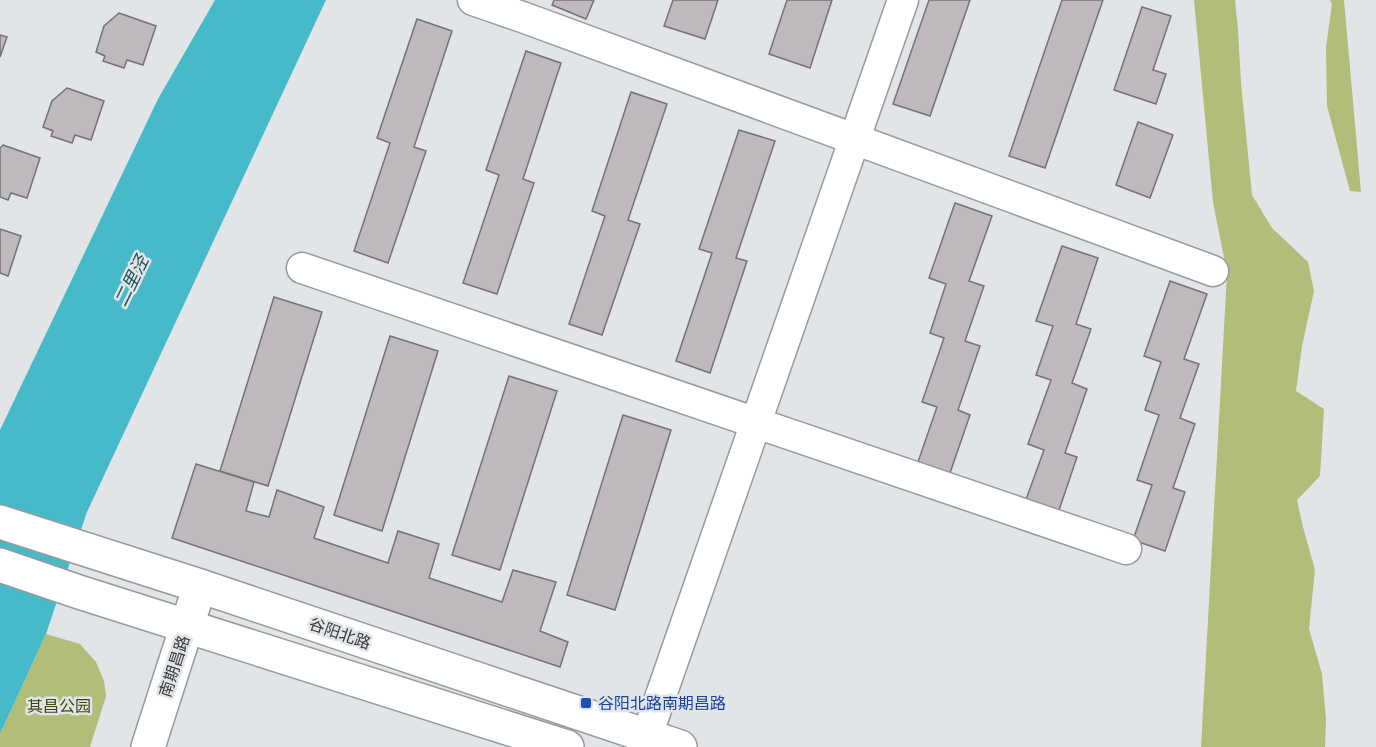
<svg xmlns="http://www.w3.org/2000/svg" width="1376" height="747" font-family="'IBM Plex Sans','Noto Sans SC',sans-serif">
<rect width="100%" height="100%" fill="#e1e5e8"/>
<g fill="#b1bd78">
<polygon points="1194,0 1235,0 1238,30 1241,83 1252,195 1272,228 1308,262 1314,291 1302,346 1296,391 1324,409 1320,476 1297,500 1303,527 1315,570 1309,629 1322,674 1326,719 1325,747 1201,747 1227,273 1213,202"/>
<polygon points="1330,0 1344,0 1361,192 1350,191 1327,106 1326,47 1332,4"/>
<polygon points="46,634 80,644 96,662 104,681 106,696 90,747 0,747 0,734"/>
</g>
<polygon fill="#46bac8" points="215,0 326,0 87,512 46,634 0,734 0,430 158,99"/>
<g fill="#beb9bc" stroke="#767174" stroke-width="1.5">
<polygon points="554,0 594,0 586,19 552,5"/>
<polygon points="673,0 718,0 705,39 664,26"/>
<polygon points="787,0 832,0 810,68 769,54"/>
<polygon points="929,0 970,0 930,116 893,104"/>
<polygon points="1062,0 1103,0 1045,168 1009,156"/>
<polygon points="1142,7 1171,16 1153,70 1166,74 1156,104 1114,90"/>
<polygon points="119,13 156,26 143,65 127,60 124,68 103,61 105,56 96,52 104,26"/>
<polygon points="417,19 452,31 414,147 426,151 388,263 354,251 390,143 377,138"/>
<polygon points="0,35 7,37 0,57"/>
<polygon points="526,51 561,63 523,179 534,183 497,294 463,283 499,175 486,170"/>
<polygon points="67,88 104,101 91,140 75,135 72,143 51,136 53,131 43,127 52,101"/>
<polygon points="631,92 667,104 628,220 640,224 602,335 569,324 605,216 592,211"/>
<polygon points="1138,122 1173,135 1150,198 1116,185"/>
<polygon points="739,130 775,141 736,258 747,261 710,373 676,361 712,253 699,249"/>
<polygon points="3,145 40,158 27,198 11,193 8,200 0,197 0,148"/>
<polygon points="955,203 992,216 969,281 984,286 965,341 980,346 958,410 970,415 950,473 918,462 937,407 922,402 944,338 930,333 946,284 929,278"/>
<polygon points="0,229 21,236 8,276 0,273"/>
<polygon points="1062,246 1098,258 1076,324 1091,329 1072,383 1087,389 1065,453 1077,457 1057,516 1024,505 1044,450 1028,444 1051,380 1036,375 1053,326 1036,321"/>
<polygon points="1170,281 1207,294 1184,359 1199,364 1180,418 1195,424 1173,488 1185,492 1165,551 1133,540 1152,485 1137,480 1159,415 1145,410 1161,362 1144,356"/>
<polygon points="274,297 322,312 268,486 220,471"/>
<polygon points="390,336 438,351 382,531 334,515"/>
<polygon points="509,376 557,391 500,570 452,555"/>
<polygon points="623,415 671,430 615,610 567,595"/>
<polygon points="196,464 254,482 246,511 269,517 277,490 324,507 314,538 388,563 398,531 439,544 429,578 502,602 513,570 556,582 540,631 568,642 560,667 172,538"/>
</g>
<g fill="none" stroke-linecap="round" stroke-linejoin="round">
<g stroke="#969a9d" stroke-width="33">
<g id="minor">
<polyline points="473,0 525,18 1213,271"/>
<polyline points="302,268 1126,549"/>
<polyline points="643,747 903,0"/>
</g>
</g>
<g stroke="#969a9d" stroke-width="36">
<g id="major">
<polyline points="0,522 200,586 680,747"/>
<polyline points="0,565 79,592 567,747"/>
<polyline points="148,747 194,604"/>
</g>
</g>
<use href="#minor" stroke="#fff" stroke-width="30"/>
<use href="#major" stroke="#fff" stroke-width="33"/>
</g>
<rect fill="#1a4fb4" stroke="#e1e5e8" stroke-width="2" x="580" y="697" width="12" height="12" rx="3"/>
<g text-anchor="middle" dominant-baseline="central" stroke-width="5" stroke-linejoin="round" paint-order="stroke">
<g font-size="16" fill="#38393b" stroke="#e1e5e8">
<text transform="translate(340 633) rotate(19)">谷阳北路</text>
<text transform="translate(174 666) rotate(-72)">南期昌路</text>
</g>
<g font-size="16" fill="#164399" stroke="#e1e5e8" text-anchor="start">
<text x="598" y="703">谷阳北路南期昌路</text>
</g>
<g font-size="16" fill="#3e4608" stroke="#e1e5e8">
<text x="59" y="706">其昌公园</text>
</g>
<g font-size="18" font-style="italic" fill="#1f5157" stroke="#e1e5e8">
<text transform="translate(131 281) rotate(-64)">二里泾</text>
</g>
</g>
</svg>
